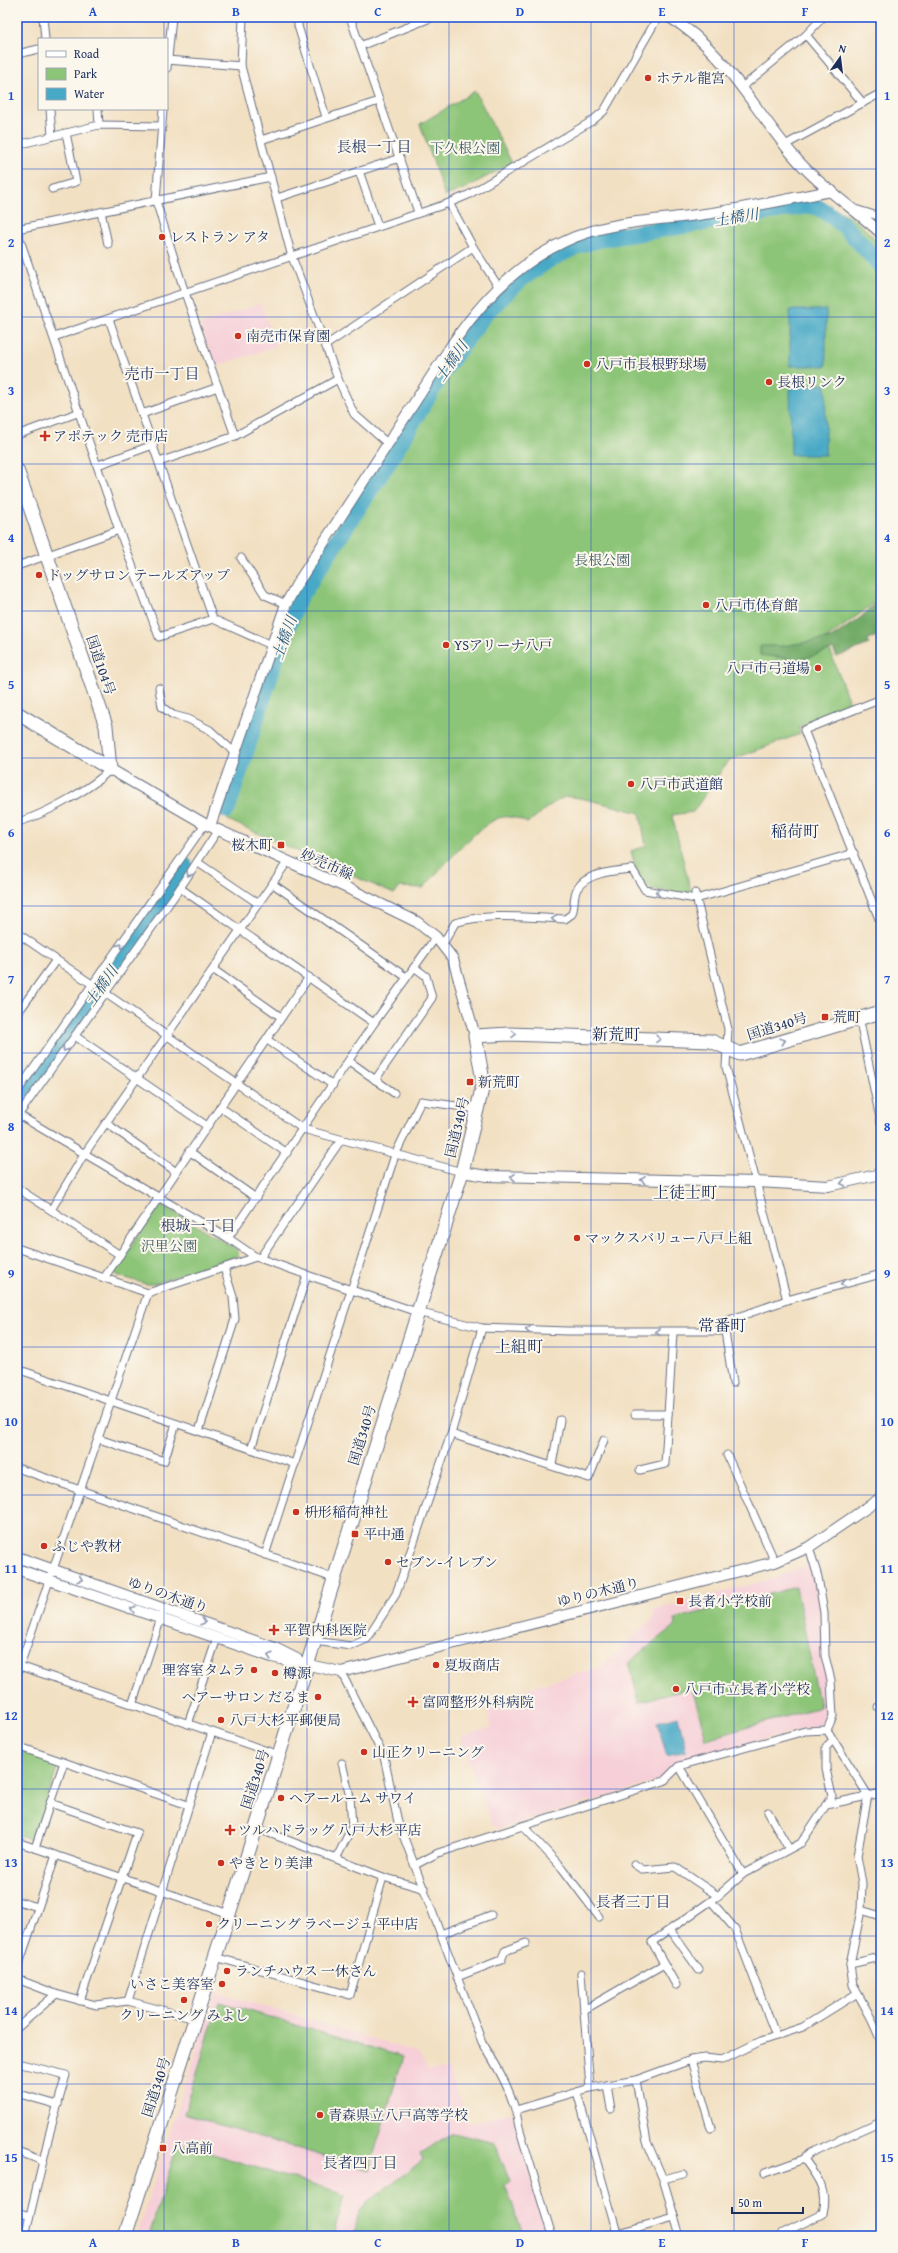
<svg xmlns="http://www.w3.org/2000/svg" width="898" height="2253" font-family="'Gentium Book Plus','Noto Serif JP',serif">
<rect width="100%" height="100%" fill="#fbf7ec"/>
<filter id="ink" filterUnits="userSpaceOnUse"><feTurbulence type="fractalNoise" baseFrequency=".025" numOctaves="2"/><feDisplacementMap in="SourceGraphic" scale="8" xChannelSelector="R" yChannelSelector="G"/><feConvolveMatrix kernelMatrix="1 2 1 2 8 2 1 2 1" color-interpolation-filters="sRGB"/></filter>
<filter id="wash" filterUnits="userSpaceOnUse"><feTurbulence type="fractalNoise" baseFrequency=".012" numOctaves="4" result="noise"/><feDisplacementMap in="SourceGraphic" scale="16" xChannelSelector="R" yChannelSelector="G"/><feGaussianBlur stdDeviation="0.9" result="paint"/><feColorMatrix in="noise" values="0 0 0 0 0 0 0 0 0 0 0 0 0 0 0 0 0 1.4 0 .05"/><feComposite in="paint" operator="in"/></filter>
<g filter="url(#wash)">
<rect width="100%" height="100%" fill="#f2e0c2"/>
<g fill="#f6cfd8">
<polygon points="261,303 276,347 215,366 200,325"/>
<polygon points="807,1565 812,1567 821,1610 822,1658 827,1679 829,1700 829,1719 824,1727 808,1728 676,1764 659,1781 500,1829 492,1825 460,1737 492,1727 484,1701 600,1667 654,1618 653,1610 772,1579"/>
<polygon points="216,1992 419,2053 428,2070 449,2070 469,2123 512,2112 548,2236 136,2236"/>
</g>
<g fill="#8dc578" stroke="#547a6b">
<polygon points="475,91 512,163 462,190 445,196 420,124"/>
<path d="M 807,203 C 841,205 859,222 881,245 L 881,598 L 826,639 L 851,708 L 799,727 L 800,734 L 728,761 L 693,812 L 672,815 L 691,892 L 687,894 L 646,888 L 635,867 L 631,851 L 646,846 L 640,813 C 627,810 573,794 565,797 C 552,802 539,815 527,823 C 520,819 512,816 503,817 C 482,819 439,872 423,888 L 400,887 L 394,894 L 228,820 L 224,814 L 226,806 L 246,752 L 243,748 L 295,598 L 387,456 L 440,370 L 476,321 L 497,299 L 534,267 L 559,253 L 600,237 Z"/>
<polygon points="160,1204 238,1250 238,1256 153,1284 146,1284 116,1275 114,1271"/>
<polygon points="796,1587 820,1707 706,1739 692,1688 639,1702 629,1662 676,1625 675,1619"/>
<polygon points="17,1749 57,1763 58,1766 34,1839 30,1840 17,1835"/>
<polygon points="219,2002 403,2057 369,2170 184,2114"/>
<polygon points="453,2133 495,2143 510,2182 505,2185 524,2236 354,2236 359,2212 370,2200 423,2160 420,2154 444,2138"/>
<polygon points="178,2143 345,2195 333,2236 149,2236"/>
</g>
<polygon fill="#72aa68" stroke="#466c63" points="881,599 881,635 868,639 869,644 837,657 833,649 800,660 760,655 760,646 783,646 831,638 860,618"/>
<g fill="#47a9c6" stroke="#316c92">
<rect x="790" y="310" width="36" height="56"/>
<polygon points="826,384 825,455 791,455 790,385"/>
<polygon points="678,1716 686,1751 667,1756 657,1722"/>
</g>
<g fill="none" stroke-linecap="round" stroke-linejoin="round">
<g stroke="#47a9c6" stroke-width="17">
<path d="M 227,810 L 277,654 L 298,600 L 389,461 L 444,370 L 486,312 L 521,279 L 547,261 L 579,245 L 600,239 L 811,205 C 839,214 861,245 881,266"/>
<polyline points="17,1105 185,866"/>
</g>
</g>
</g>
<g filter="url(#ink)">
<g fill="none" stroke-linecap="round" stroke-linejoin="round">
<g stroke="#666d81" stroke-width="9">
<g id="street">
<polyline points="43,17 45,39"/>
<polyline points="243,17 241,66 292,257 338,379 354,414 387,443"/>
<polyline points="298,17 298,26 326,117"/>
<polyline points="350,17 418,212"/>
<polyline points="878,17 881,23"/>
<polyline points="806,35 863,103"/>
<polyline points="360,46 433,17"/>
<polyline points="17,54 39,49"/>
<polyline points="167,60 241,66"/>
<polyline points="167,68 172,17"/>
<polyline points="741,88 806,35 823,17"/>
<polyline points="50,109 52,136"/>
<polyline points="98,109 99,125"/>
<polyline points="163,109 156,201 185,293 235,436"/>
<polyline points="261,140 379,101"/>
<polyline points="17,145 99,125 162,126"/>
<polyline points="785,145 881,93"/>
<polyline points="359,171 378,226"/>
<polyline points="52,189 76,182 66,133"/>
<polyline points="277,198 400,158"/>
<polyline points="449,203 473,247 498,286"/>
<polyline points="855,209 881,217"/>
<polyline points="101,212 108,244"/>
<polyline points="17,229 271,177"/>
<polyline points="17,231 119,530 159,637 213,619"/>
<polyline points="109,319 213,619 271,645"/>
<polyline points="54,337 449,203 468,195 592,121 604,111 658,17"/>
<polyline points="326,345 473,247"/>
<polyline points="142,414 218,387"/>
<polyline points="17,435 80,412"/>
<polyline points="159,462 235,436 338,379"/>
<polyline points="98,465 153,445"/>
<polyline points="241,558 265,595 286,604"/>
<polyline points="17,566 119,530"/>
<polyline points="159,688 162,707 173,715 188,719 210,730 234,752"/>
<polyline points="881,699 804,730 881,924"/>
<path d="M 17,822 C 40,817 95,787 110,769"/>
<polyline points="197,862 259,904"/>
<polyline points="273,884 406,977"/>
<polyline points="180,888 374,1023"/>
<polyline points="695,893 728,1029 726,1067 787,1300"/>
<polyline points="17,933 93,985"/>
<path d="M 443,944 L 455,923 C 490,912 528,918 565,919 L 572,914 C 575,907 573,896 577,889 C 587,872 615,871 632,869 L 645,890 L 696,899 L 854,853"/>
<polyline points="214,970 281,1017"/>
<polyline points="105,993 303,1129 462,1172"/>
<polyline points="17,1014 56,960"/>
<polyline points="859,1017 881,1123"/>
<polyline points="75,1036 207,1126"/>
<polyline points="266,1039 333,1085"/>
<polyline points="349,1061 394,1093"/>
<polyline points="375,1080 432,998 426,976 414,967"/>
<polyline points="17,1092 205,824"/>
<polyline points="220,1107 287,1153"/>
<polyline points="17,1114 228,1238 256,1257 307,1275 417,1312 482,1328 567,1331 725,1331 729,1320 787,1300 881,1274"/>
<polyline points="17,1117 180,888 218,830"/>
<polyline points="106,1123 175,1171"/>
<polyline points="189,1151 256,1198"/>
<polyline points="17,1188 120,1255"/>
<polyline points="51,1210 85,1153 288,861"/>
<polyline points="228,1238 374,1023 436,937"/>
<polyline points="17,1248 148,1293"/>
<polyline points="260,1258 341,1140"/>
<polyline points="104,1278 309,977"/>
<polyline points="725,1331 733,1383"/>
<polyline points="17,1369 295,1464"/>
<polyline points="635,1414 668,1414"/>
<polyline points="199,1431 235,1319 233,1297 224,1268"/>
<polyline points="451,1434 589,1478 604,1440"/>
<polyline points="99,1439 164,1461 176,1424"/>
<polyline points="251,1449 307,1275"/>
<polyline points="727,1455 775,1562"/>
<polyline points="552,1465 560,1420"/>
<polyline points="17,1468 333,1578"/>
<polyline points="640,1470 665,1464 673,1333"/>
<polyline points="809,1547 818,1577 824,1613 825,1656 831,1680 833,1716 827,1730"/>
<polyline points="265,1555 395,1155 421,1101 478,1109"/>
<polyline points="314,1641 351,1646 367,1639 396,1594 451,1434 482,1328"/>
<polyline points="17,1665 279,1755"/>
<path d="M 341,1672 L 384,1757 L 398,1822 L 482,2042 C 499,2069 514,2095 519,2127 L 552,2236"/>
<polyline points="17,1674 148,1293 256,1257"/>
<polyline points="132,1705 162,1615"/>
<polyline points="878,1707 881,1707"/>
<polyline points="188,1724 217,1638"/>
<polyline points="827,1730 868,1795 857,1856 862,1883 861,1910 850,1964 853,1985 869,2014 881,2041"/>
<polyline points="17,1746 188,1805"/>
<polyline points="679,1766 743,1874"/>
<polyline points="50,1803 137,1833 80,2001"/>
<polyline points="826,1805 881,1793"/>
<polyline points="768,1812 789,1849"/>
<polyline points="523,1826 562,1868 599,1917"/>
<polyline points="256,1828 383,1877 425,1889"/>
<polyline points="17,1842 229,1914"/>
<polyline points="35,1848 64,1762"/>
<polyline points="336,1859 352,1827 350,1797 342,1763"/>
<polyline points="634,1864 643,1870 675,1867 718,1896"/>
<polyline points="415,1865 438,1853 664,1781 679,1766 805,1731 827,1730"/>
<polyline points="17,1901 38,1907"/>
<polyline points="711,1901 735,1929 776,2036"/>
<polyline points="861,1910 881,1916"/>
<polyline points="671,1931 699,1970"/>
<polyline points="441,1934 491,1915"/>
<polyline points="215,1957 350,1995 383,1877"/>
<polyline points="850,1964 881,1957"/>
<polyline points="17,1970 56,1855"/>
<polyline points="581,1973 590,2088"/>
<polyline points="457,1977 501,1960 505,1951 526,1943"/>
<polyline points="17,1979 56,1994 96,2005 128,2001 195,2019"/>
<polyline points="676,1985 652,1942 718,1896 743,1874 801,1843 832,1796 826,1769 826,1747 832,1741"/>
<polyline points="128,2001 212,1732"/>
<polyline points="584,2010 664,1964"/>
<polyline points="17,2028 56,1994"/>
<polyline points="691,2060 711,2128"/>
<polyline points="17,2063 66,2075 49,2135 43,2161"/>
<polyline points="636,2080 647,2142 663,2179 683,2174"/>
<polyline points="607,2085 611,2109"/>
<polyline points="577,2092 617,2233"/>
<polyline points="23,2095 58,2105"/>
<polyline points="516,2110 590,2088 636,2080 691,2060 705,2058 722,2060 761,2041 803,2027 856,1994"/>
<polyline points="17,2151 43,2161 25,2236"/>
<polyline points="765,2173 804,2159"/>
<polyline points="663,2179 680,2236"/>
<polyline points="17,2212 30,2216"/>
<path d="M 783,2233 L 822,2214 C 828,2190 818,2178 804,2159 L 810,2153 L 881,2121"/>
<polyline points="608,2236 674,2217"/>
</g>
</g>
<g stroke="#666d81" stroke-width="12">
<g id="secondary">
<path d="M 669,17 C 723,48 753,108 792,154 C 817,184 852,207 881,233"/>
<polyline points="110,769 205,824 356,892 417,922 436,937 453,959 475,1036"/>
<path d="M 210,826 L 286,604 L 297,584 L 455,340 C 490,290 533,249 592,231 C 628,220 675,219 712,213 C 752,207 792,198 832,191"/>
<polyline points="462,1172 487,1176 756,1182 828,1186 881,1174"/>
<polyline points="17,1557 275,1648 297,1659"/>
<polyline points="17,1569 272,1657 341,1672 775,1562 809,1547 881,1498"/>
</g>
</g>
<g stroke="#666d81" stroke-width="15">
<g id="highway">
<polyline points="17,470 106,726 110,769"/>
<polyline points="17,713 110,769"/>
<polyline points="125,2236 229,1914 462,1172 482,1089 482,1075 475,1036 509,1034 711,1041 740,1054 881,1012"/>
</g>
</g>
<use href="#street" stroke="#fff" stroke-width="7"/>
<use href="#secondary" stroke="#fff" stroke-width="10"/>
<use href="#highway" stroke="#fff" stroke-width="13"/>
</g>
<defs><path id="oneway-chevron" d="M-2-3.5L2.5 0L-2 3.5" fill="none" stroke-width="1.6" stroke-linecap="round" stroke-linejoin="round"/></defs>
<g stroke="#8d97ae">
<use href="#oneway-chevron" transform="translate(189 874) rotate(123)"/>
<use href="#oneway-chevron" transform="translate(658 892) rotate(-170)"/>
<use href="#oneway-chevron" transform="translate(554 919) rotate(-178)"/>
<use href="#oneway-chevron" transform="translate(120 946) rotate(-55)"/>
<use href="#oneway-chevron" transform="translate(514 1034) rotate(1)"/>
<use href="#oneway-chevron" transform="translate(658 1039) rotate(2)"/>
<use href="#oneway-chevron" transform="translate(783 1041) rotate(-18)"/>
<use href="#oneway-chevron" transform="translate(65 1049) rotate(125)"/>
<use href="#oneway-chevron" transform="translate(513 1177) rotate(-178)"/>
<use href="#oneway-chevron" transform="translate(643 1180) rotate(-179)"/>
<use href="#oneway-chevron" transform="translate(843 1183) rotate(168)"/>
<use href="#oneway-chevron" transform="translate(843 1284) rotate(164)"/>
<use href="#oneway-chevron" transform="translate(528 1330) rotate(-178)"/>
<use href="#oneway-chevron" transform="translate(658 1332) rotate(-179)"/>
<use href="#oneway-chevron" transform="translate(80 1579) rotate(19)"/>
<use href="#oneway-chevron" transform="translate(133 1609) rotate(-161)"/>
<use href="#oneway-chevron" transform="translate(203 1622) rotate(19)"/>
<use href="#oneway-chevron" transform="translate(270 1656) rotate(-163)"/>
</g>
</g>
<path fill="none" stroke="#1d4ed8" stroke-width="1" stroke-opacity="0.55" d="M 164,17 L 164,39M 307,17 L 307,2236M 449,17 L 449,2236M 591,17 L 591,2236M 734,17 L 734,2236M 164,109 L 164,2236M 17,169 L 881,169M 17,317 L 881,317M 17,464 L 881,464M 17,611 L 881,611M 17,758 L 881,758M 17,906 L 881,906M 17,1053 L 881,1053M 17,1200 L 881,1200M 17,1347 L 881,1347M 17,1495 L 881,1495M 17,1642 L 881,1642M 17,1789 L 881,1789M 17,1936 L 881,1936M 17,2084 L 881,2084"/>
<g fill="#c8321e" stroke="#fbf7ec" stroke-width="1.5">
<circle cx="648" cy="78" r="4"/>
<circle cx="162" cy="237" r="4"/>
<circle cx="238" cy="336" r="4"/>
<circle cx="587" cy="364" r="4"/>
<circle cx="769" cy="382" r="4"/>
<path d="M43 430h4v4h4v4h-4v4h-4v-4h-4v-4h4z"/>
<circle cx="39" cy="575" r="4"/>
<circle cx="706" cy="605" r="4"/>
<circle cx="446" cy="645" r="4"/>
<circle cx="818" cy="668" r="4"/>
<circle cx="631" cy="784" r="4"/>
<rect x="277" y="841" width="8" height="8" rx="2"/>
<rect x="821" y="1013" width="8" height="8" rx="2"/>
<rect x="466" y="1078" width="8" height="8" rx="2"/>
<circle cx="577" cy="1238" r="4"/>
<circle cx="296" cy="1512" r="4"/>
<rect x="351" y="1530" width="8" height="8" rx="2"/>
<circle cx="44" cy="1546" r="4"/>
<circle cx="388" cy="1562" r="4"/>
<rect x="676" y="1597" width="8" height="8" rx="2"/>
<path d="M272 1624h4v4h4v4h-4v4h-4v-4h-4v-4h4z"/>
<circle cx="436" cy="1665" r="4"/>
<circle cx="254" cy="1670" r="4"/>
<circle cx="275" cy="1673" r="4"/>
<circle cx="676" cy="1689" r="4"/>
<circle cx="318" cy="1697" r="4"/>
<path d="M411 1696h4v4h4v4h-4v4h-4v-4h-4v-4h4z"/>
<circle cx="221" cy="1720" r="4"/>
<circle cx="364" cy="1752" r="4"/>
<circle cx="281" cy="1798" r="4"/>
<path d="M228 1824h4v4h4v4h-4v4h-4v-4h-4v-4h4z"/>
<circle cx="221" cy="1863" r="4"/>
<circle cx="209" cy="1924" r="4"/>
<circle cx="227" cy="1971" r="4"/>
<circle cx="222" cy="1984" r="4"/>
<circle cx="184" cy="2000" r="4"/>
<circle cx="320" cy="2115" r="4"/>
<rect x="159" y="2144" width="8" height="8" rx="2"/>
</g>
<g text-anchor="middle" dominant-baseline="central" stroke-width="4" stroke-linejoin="round" paint-order="stroke">
<g font-size="14" fill="#1b2f5e" stroke="#fbf7ec" text-anchor="start">
<text x="656" y="78">ホテル龍宮</text>
<text x="170" y="237">レストラン アタ</text>
<text x="246" y="336">南売市保育園</text>
<text x="595" y="364">八戸市長根野球場</text>
<text x="777" y="382">長根リンク</text>
<text x="53" y="436">アポテック 売市店</text>
<text x="47" y="575">ドッグサロン テールズアップ</text>
<text x="714" y="605">八戸市体育館</text>
<text x="454" y="645">YSアリーナ八戸</text>
<text x="810" y="668" text-anchor="end">八戸市弓道場</text>
<text x="639" y="784">八戸市武道館</text>
<text x="273" y="845" text-anchor="end">桜木町</text>
<text x="833" y="1017">荒町</text>
<text x="478" y="1082">新荒町</text>
<text x="585" y="1238">マックスバリュー八戸上組</text>
<text x="304" y="1512">枡形稲荷神社</text>
<text x="363" y="1534">平中通</text>
<text x="52" y="1546">ふじや教材</text>
<text x="396" y="1562">セブン-イレブン</text>
<text x="688" y="1601">長者小学校前</text>
<text x="283" y="1630">平賀内科医院</text>
<text x="444" y="1665">夏坂商店</text>
<text x="246" y="1670" text-anchor="end">理容室タムラ</text>
<text x="283" y="1673">樽源</text>
<text x="684" y="1689">八戸市立長者小学校</text>
<text x="310" y="1697" text-anchor="end">ヘアーサロン だるま</text>
<text x="422" y="1702">富岡整形外科病院</text>
<text x="229" y="1720">八戸大杉平郵便局</text>
<text x="372" y="1752">山正クリーニング</text>
<text x="289" y="1798">ヘアールーム サワイ</text>
<text x="238" y="1830">ツルハドラッグ 八戸大杉平店</text>
<text x="229" y="1863">やきとり美津</text>
<text x="217" y="1924">クリーニング ラベージュ 平中店</text>
<text x="235" y="1971">ランチハウス 一休さん</text>
<text x="214" y="1984" text-anchor="end">いさこ美容室</text>
<text x="184" y="2015" text-anchor="middle">クリーニング みよし</text>
<text x="328" y="2115">青森県立八戸高等学校</text>
<text x="171" y="2148">八高前</text>
</g>
<g font-size="14" fill="#3d5c66" stroke="#fbf7ec">
<text x="465" y="148">下久根公園</text>
<text x="602" y="560">長根公園</text>
<text x="169" y="1246">沢里公園</text>
</g>
<g font-size="14" fill="#1b2f5e" stroke="#fbf7ec">
<text transform="translate(101 665) rotate(71)">国道104号</text>
<text transform="translate(327 864) rotate(24)">妙売市線</text>
<text transform="translate(777 1026) rotate(-17)">国道340号</text>
<text transform="translate(457 1127) rotate(-77)">国道340号</text>
<text transform="translate(362 1435) rotate(-73)">国道340号</text>
<text transform="translate(598 1592) rotate(-14)">ゆりの木通り</text>
<text transform="translate(168 1595) rotate(19)">ゆりの木通り</text>
<text transform="translate(255 1779) rotate(-72)">国道340号</text>
<text transform="translate(156 2087) rotate(-72)">国道340号</text>
</g>
<g font-size="15" fill="#1b2f5e" stroke="#fbf7ec">
<text x="374" y="146">長根一丁目</text>
<text x="162" y="373">売市一丁目</text>
<text x="198" y="1225">根城一丁目</text>
<text x="633" y="1901">長者三丁目</text>
<text x="360" y="2162">長者四丁目</text>
</g>
<g font-size="15" font-style="italic" fill="#2a5a82" stroke="#fbf7ec">
<text transform="translate(736 217) rotate(-9)">土橋川</text>
<text transform="translate(451 361) rotate(-55)">土橋川</text>
<text transform="translate(284 638) rotate(-70)">土橋川</text>
<text transform="translate(101 986) rotate(-55)">土橋川</text>
</g>
<g font-size="16" fill="#1b2f5e" stroke="#fbf7ec">
<text x="795" y="831">稲荷町</text>
<text x="616" y="1034">新荒町</text>
<text x="685" y="1192">上徒士町</text>
<text x="722" y="1325">常番町</text>
<text x="519" y="1346">上組町</text>
</g>
</g>
<rect width="898" height="2253" fill="none" stroke="#fbf7ec" stroke-width="44"/>
<rect x="38" y="38" width="130" height="72" fill="#fbf7ec" stroke="#a1a7b3"/>
<rect x="46" y="51" width="20" height="6" fill="#ffffff" stroke="#a1a7b3"/>
<text x="74" y="58" font-size="12" fill="#1b2f5e">Road</text>
<rect x="46" y="68" width="20" height="12" fill="#8dc578" stroke="#a1a7b3"/>
<text x="74" y="78" font-size="12" fill="#1b2f5e">Park</text>
<rect x="46" y="88" width="20" height="12" fill="#47a9c6" stroke="#a1a7b3"/>
<text x="74" y="98" font-size="12" fill="#1b2f5e">Water</text>
<g transform="translate(840 58) rotate(14)" stroke="#fbf7ec" stroke-width="3" paint-order="stroke">
<path d="M0-3L7 15L0 10L-7 15Z" fill="#1b2f5e"/>
<text y="-6" font-size="11" font-weight="bold" text-anchor="middle" fill="#1b2f5e">N</text>
</g>
<path d="M732 2207v6h71v-6" fill="none" stroke="#1b2f5e" stroke-width="2"/>
<text x="738" y="2207" font-size="12" fill="#1b2f5e" stroke="#fbf7ec" stroke-width="3" paint-order="stroke">50 m</text>
<rect x="22" y="22" width="854" height="2209" fill="none" stroke="#1d4ed8" stroke-width="1.5"/>
<g font-size="13" text-anchor="middle" font-weight="bold" fill="#1d4ed8">
<text x="93" y="16">A</text>
<text x="236" y="16">B</text>
<text x="378" y="16">C</text>
<text x="520" y="16">D</text>
<text x="662" y="16">E</text>
<text x="805" y="16">F</text>
<text x="11" y="100">1</text>
<text x="887" y="100">1</text>
<text x="11" y="247">2</text>
<text x="887" y="247">2</text>
<text x="11" y="395">3</text>
<text x="887" y="395">3</text>
<text x="11" y="542">4</text>
<text x="887" y="542">4</text>
<text x="11" y="689">5</text>
<text x="887" y="689">5</text>
<text x="11" y="837">6</text>
<text x="887" y="837">6</text>
<text x="11" y="984">7</text>
<text x="887" y="984">7</text>
<text x="11" y="1131">8</text>
<text x="887" y="1131">8</text>
<text x="11" y="1278">9</text>
<text x="887" y="1278">9</text>
<text x="11" y="1426">10</text>
<text x="887" y="1426">10</text>
<text x="11" y="1573">11</text>
<text x="887" y="1573">11</text>
<text x="11" y="1720">12</text>
<text x="887" y="1720">12</text>
<text x="11" y="1867">13</text>
<text x="887" y="1867">13</text>
<text x="11" y="2015">14</text>
<text x="887" y="2015">14</text>
<text x="11" y="2162">15</text>
<text x="887" y="2162">15</text>
<text x="93" y="2247">A</text>
<text x="236" y="2247">B</text>
<text x="378" y="2247">C</text>
<text x="520" y="2247">D</text>
<text x="662" y="2247">E</text>
<text x="805" y="2247">F</text>
</g>
</svg>
